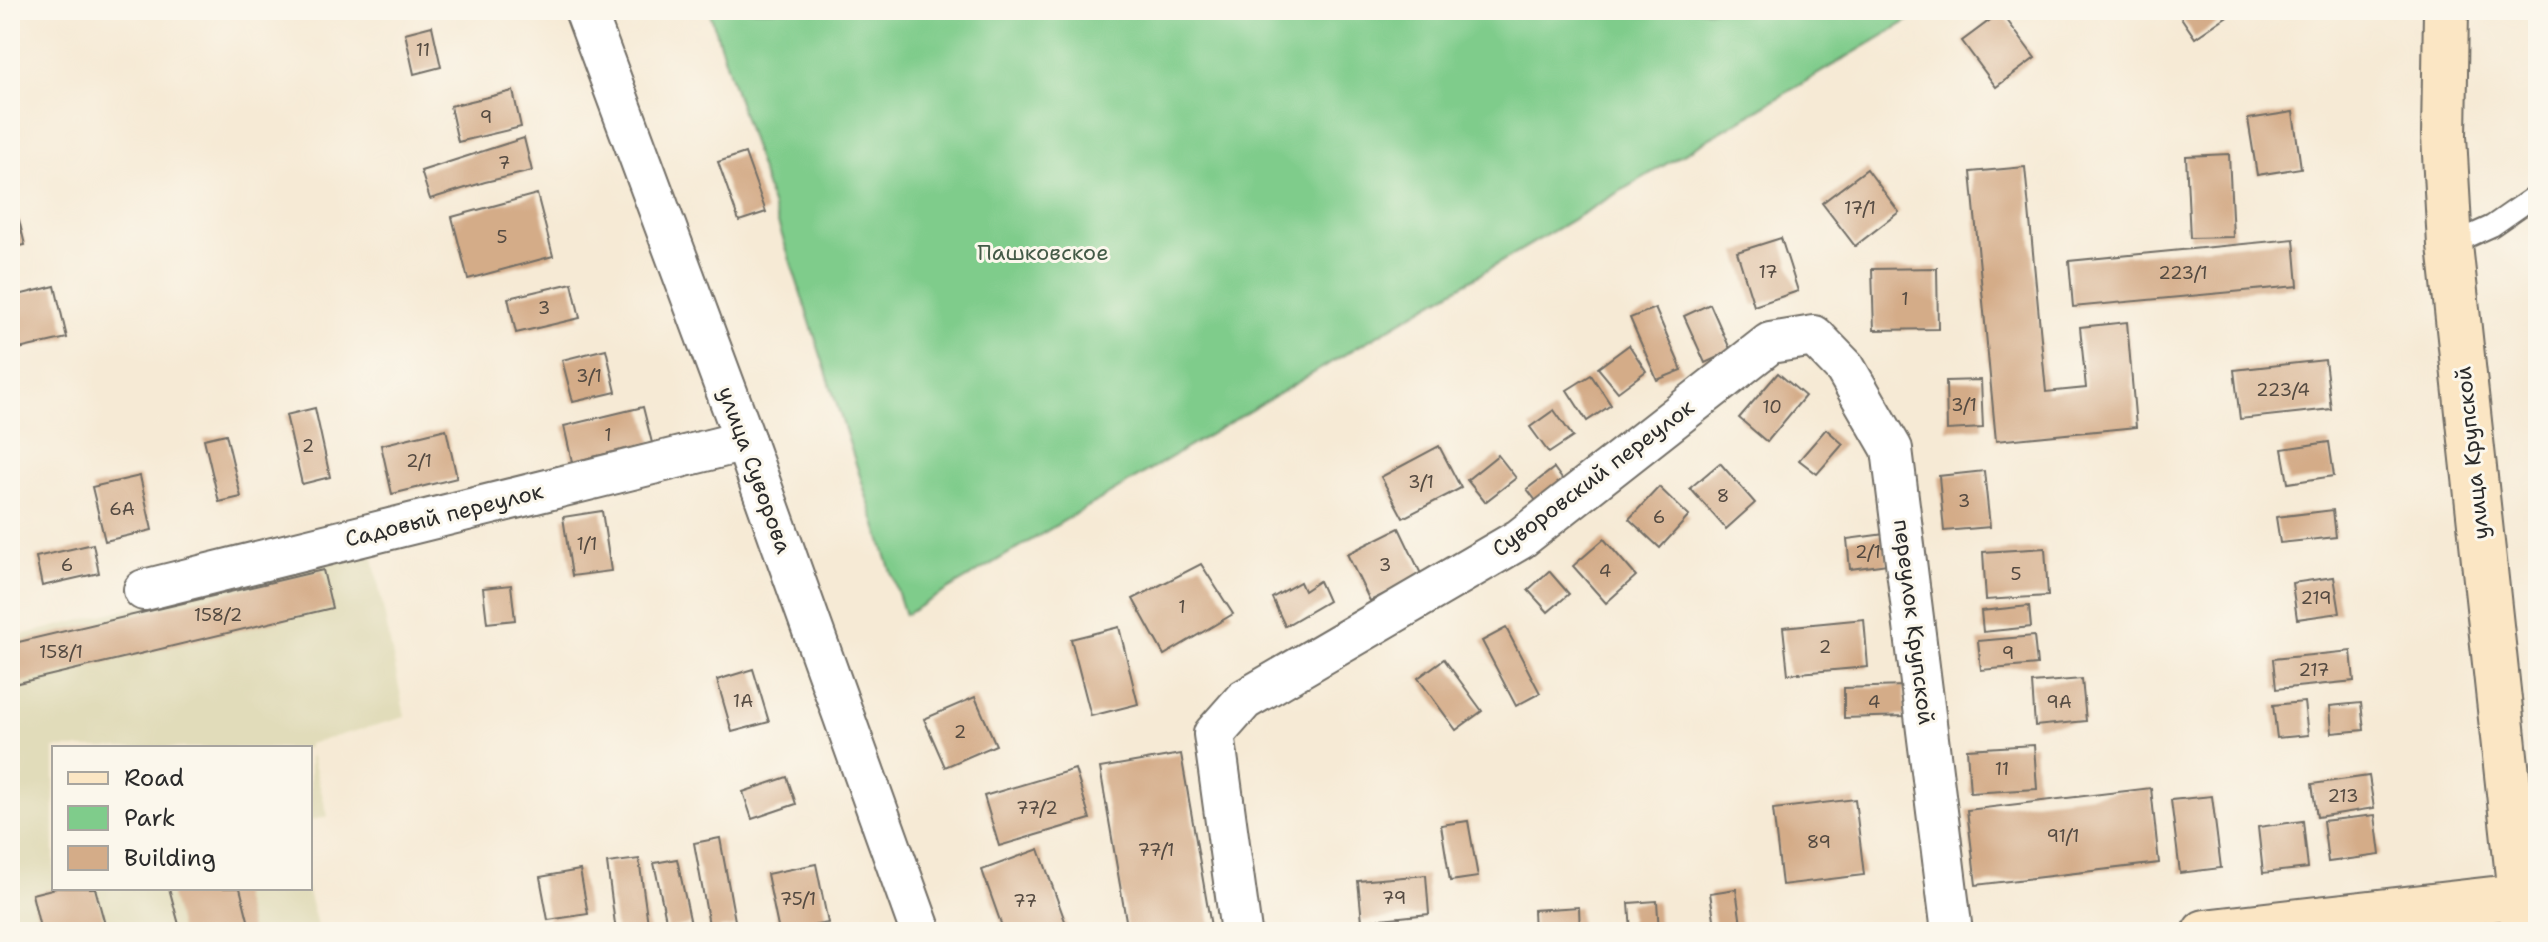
<svg xmlns="http://www.w3.org/2000/svg" width="2548" height="942" font-family="'Shantell Sans',sans-serif">
<rect width="100%" height="100%" fill="#fbf7ec"/>
<filter id="ink" filterUnits="userSpaceOnUse"><feTurbulence type="fractalNoise" baseFrequency=".0125" numOctaves="2"/><feDisplacementMap in="SourceGraphic" scale="16" xChannelSelector="R" yChannelSelector="G"/><feConvolveMatrix kernelMatrix="1 2 1 2 8 2 1 2 1" color-interpolation-filters="sRGB"/></filter>
<filter id="wash" filterUnits="userSpaceOnUse"><feTurbulence type="fractalNoise" baseFrequency=".006" numOctaves="4" result="noise"/><feDisplacementMap in="SourceGraphic" scale="32" xChannelSelector="R" yChannelSelector="G"/><feGaussianBlur stdDeviation="1.8" result="paint"/><feColorMatrix in="noise" values="0 0 0 0 0 0 0 0 0 0 0 0 0 0 0 0 0 1.4 0 .05"/><feComposite in="paint" operator="in"/></filter>
<g filter="url(#wash)">
<rect width="100%" height="100%" fill="#f6ead5"/>
<g fill="#e1dcba">
<polygon points="371,548 405,717 309,744 309,748 54,748 54,888 307,888 319,932 10,932 10,638"/>
<polygon points="310,750 328,816 310,821"/>
</g>
<polygon fill="#7fcc8b" stroke="#557c5b" stroke-width="2" points="709,10 1926,10 905,615"/>
<g id="blocks">
<g fill="#d4ac88">
<polygon points="2176,10 2236,10 2195,38"/>
<polygon points="2001,12 2035,58 1996,87 1962,41"/>
<polygon points="432,26 441,67 414,74 405,33"/>
<polygon points="513,91 521,127 458,142 450,106"/>
<polygon points="2293,112 2301,168 2257,175 2248,119"/>
<polygon points="524,138 532,171 485,182 430,199 421,171"/>
<polygon points="745,153 766,212 739,221 718,162"/>
<polygon points="2229,154 2233,237 2190,238 2186,156"/>
<polygon points="2025,167 2046,392 2086,388 2080,327 2127,322 2136,427 1996,441 1971,172"/>
<polygon points="1867,169 1899,212 1855,246 1822,203"/>
<polygon points="537,194 553,256 468,279 452,217"/>
<polygon points="19,220 25,245 10,248 10,222"/>
<polygon points="1781,238 1798,291 1754,306 1737,252"/>
<polygon points="2294,239 2298,286 2073,307 2069,261"/>
<polygon points="1937,268 1938,329 1874,330 1872,269"/>
<polygon points="572,283 580,318 516,333 508,298"/>
<polygon points="55,286 67,338 10,351 10,297"/>
<polygon points="1710,304 1731,351 1705,363 1684,316"/>
<polygon points="1655,308 1682,370 1657,380 1630,318"/>
<polygon points="1629,345 1646,371 1618,392 1598,368"/>
<polygon points="606,349 616,392 573,402 562,360"/>
<polygon points="2325,360 2331,409 2240,419 2234,370"/>
<polygon points="1778,373 1805,396 1767,442 1739,418"/>
<polygon points="1591,375 1611,405 1587,421 1567,390"/>
<polygon points="1981,380 1983,428 1947,430 1946,381"/>
<polygon points="643,407 652,443 572,462 564,426"/>
<polygon points="315,408 330,477 302,484 286,415"/>
<polygon points="1554,410 1573,437 1549,453 1530,427"/>
<polygon points="446,429 457,478 392,494 381,445"/>
<polygon points="1826,429 1843,444 1817,474 1799,460"/>
<polygon points="226,434 241,497 219,502 204,439"/>
<polygon points="2329,442 2334,476 2288,483 2282,449"/>
<polygon points="1439,446 1461,488 1403,518 1381,477"/>
<polygon points="1498,455 1516,478 1485,502 1467,480"/>
<polygon points="1720,463 1755,503 1726,529 1690,488"/>
<polygon points="1554,468 1570,490 1543,510 1527,489"/>
<polygon points="1984,471 1990,527 1944,531 1939,476"/>
<polygon points="140,476 152,530 105,541 92,487"/>
<polygon points="1659,487 1689,516 1660,548 1629,519"/>
<polygon points="2333,510 2336,537 2280,543 2276,517"/>
<polygon points="602,511 611,571 572,576 563,517"/>
<polygon points="1399,528 1422,576 1370,601 1347,554"/>
<polygon points="1885,534 1888,564 1850,569 1847,539"/>
<polygon points="1604,539 1636,576 1606,603 1573,566"/>
<polygon points="93,544 99,573 42,586 36,557"/>
<polygon points="2045,548 2048,596 1986,600 1983,552"/>
<polygon points="1201,564 1233,614 1164,655 1133,599"/>
<polygon points="323,570 332,608 10,685 10,644"/>
<polygon points="1549,571 1569,594 1548,612 1528,590"/>
<polygon points="2334,577 2340,613 2297,619 2292,583"/>
<polygon points="1319,581 1328,601 1285,626 1272,598 1300,582 1304,591"/>
<polygon points="511,585 515,620 487,623 483,588"/>
<polygon points="2029,606 2031,627 1983,632 1981,611"/>
<polygon points="1864,619 1868,667 1788,674 1783,627"/>
<polygon points="1119,627 1138,704 1091,716 1071,639"/>
<polygon points="1506,628 1540,693 1516,706 1482,641"/>
<polygon points="2034,636 2037,665 1981,670 1978,641"/>
<polygon points="2351,651 2354,681 2276,689 2273,659"/>
<polygon points="1444,659 1482,711 1456,730 1418,678"/>
<polygon points="753,669 769,722 732,732 717,680"/>
<polygon points="2082,679 2086,721 2035,726 2032,683"/>
<polygon points="1904,686 1905,716 1844,718 1844,688"/>
<polygon points="975,697 996,745 945,767 924,719"/>
<polygon points="2304,702 2308,735 2277,738 2273,705"/>
<polygon points="2361,703 2364,730 2332,733 2330,706"/>
<polygon points="2034,745 2037,789 1970,793 1967,749"/>
<polygon points="1181,754 1212,932 1128,932 1100,768"/>
<polygon points="1075,769 1090,819 999,846 984,796"/>
<polygon points="2369,776 2374,808 2317,817 2312,784"/>
<polygon points="787,777 796,804 752,819 743,792"/>
<polygon points="2151,788 2159,863 1976,885 1967,810"/>
<polygon points="2212,796 2221,868 2180,873 2171,800"/>
<polygon points="1855,799 1864,875 1782,885 1773,809"/>
<polygon points="2375,815 2380,855 2328,862 2323,821"/>
<polygon points="1468,821 1478,877 1450,881 1441,825"/>
<polygon points="2303,821 2308,868 2263,873 2258,827"/>
<polygon points="720,838 736,926 710,930 694,843"/>
<polygon points="1039,849 1069,932 1004,932 982,870"/>
<polygon points="639,859 649,931 616,932 607,863"/>
<polygon points="677,859 691,924 668,929 654,863"/>
<polygon points="816,864 828,923 779,932 767,874"/>
<polygon points="580,870 588,914 548,920 540,877"/>
<polygon points="1426,875 1429,914 1362,921 1358,881"/>
<polygon points="56,888 95,888 107,932 41,932 32,894"/>
<polygon points="169,888 240,888 251,932 181,932"/>
<polygon points="1736,889 1742,932 1716,932 1710,893"/>
<polygon points="1657,901 1659,932 1631,932 1629,903"/>
<polygon points="1579,907 1580,932 1534,932 1533,910"/>
</g>
</g>
</g>
<g filter="url(#ink)">
<use href="#blocks" fill-opacity="0" stroke="#726e66" stroke-width="2"/>
<g fill="none" stroke-linecap="round" stroke-linejoin="round">
<g stroke="#726e66" stroke-width="24">
<polyline id="lane" points="2450,245 2492,226 2538,194"/>
</g>
<g stroke="#726e66" stroke-width="44">
<g id="street">
<polyline points="585,10 745,441 921,932"/>
<polyline points="144,590 745,441"/>
<polyline points="1241,932 1214,734 1244,700 1520,539 1770,343 1814,336 1845,368 1892,449 1952,932"/>
</g>
</g>
<g stroke="#726e66" stroke-width="48">
<g id="secondary">
<polyline points="2446,10 2444,136 2450,245 2524,932"/>
<polyline points="2205,932 2519,896"/>
</g>
</g>
<use href="#lane" stroke="#fff" stroke-width="20"/>
<use href="#street" stroke="#fff" stroke-width="40"/>
<use href="#secondary" stroke="#fbe6c4" stroke-width="44"/>
</g>
</g>
<g text-anchor="middle" dominant-baseline="central" stroke-width="6" stroke-linejoin="round" paint-order="stroke">
<g font-size="18" fill="#554b42">
<text x="423" y="50">11</text>
<text x="486" y="117">9</text>
<text x="504" y="163">7</text>
<text x="1860" y="208">17/1</text>
<text x="502" y="237">5</text>
<text x="1768" y="272">17</text>
<text x="2183" y="273">223/1</text>
<text x="1905" y="299">1</text>
<text x="544" y="308">3</text>
<text x="589" y="376">3/1</text>
<text x="2283" y="390">223/4</text>
<text x="1964" y="405">3/1</text>
<text x="1772" y="407">10</text>
<text x="608" y="435">1</text>
<text x="308" y="446">2</text>
<text x="419" y="461">2/1</text>
<text x="1421" y="482">3/1</text>
<text x="1723" y="496">8</text>
<text x="1964" y="501">3</text>
<text x="122" y="509">6А</text>
<text x="1659" y="517">6</text>
<text x="587" y="544">1/1</text>
<text x="1868" y="552">2/1</text>
<text x="67" y="565">6</text>
<text x="1385" y="565">3</text>
<text x="1605" y="571">4</text>
<text x="2016" y="574">5</text>
<text x="2316" y="598">219</text>
<text x="1182" y="607">1</text>
<text x="218" y="615">158/2</text>
<text x="1825" y="647">2</text>
<text x="61" y="652">158/1</text>
<text x="2008" y="653">9</text>
<text x="2314" y="670">217</text>
<text x="743" y="701">1А</text>
<text x="1874" y="702">4</text>
<text x="2059" y="702">9А</text>
<text x="960" y="732">2</text>
<text x="2002" y="769">11</text>
<text x="2343" y="796">213</text>
<text x="1037" y="808">77/2</text>
<text x="2063" y="836">91/1</text>
<text x="1819" y="842">89</text>
<text x="1156" y="850">77/1</text>
<text x="1394" y="898">79</text>
<text x="798" y="899">75/1</text>
<text x="1025" y="901">77</text>
</g>
<g font-size="22" fill="#445b48" stroke="#fbf7ec">
<text x="1043" y="252">Пашковское</text>
</g>
<g font-size="22" fill="#2b2b2b" stroke="#fbf7ec">
<text transform="translate(2472 453) rotate(-96)">улица Крупской</text>
<text transform="translate(755 470) rotate(70)">улица Суворова</text>
<text transform="translate(1593 478) rotate(-37)">Суворовский переулок</text>
<text transform="translate(444 515) rotate(-14)">Садовый переулок</text>
<text transform="translate(1914 622) rotate(83)">переулок Крупской</text>
</g>
</g>
<rect width="2548" height="942" fill="none" stroke="#fbf7ec" stroke-width="40"/>
<rect x="52" y="746" width="260" height="144" fill="#fbf7ec" stroke="#a8a59f" stroke-width="2"/>
<rect x="68" y="772" width="40" height="12" fill="#fbe6c4" stroke="#a8a59f" stroke-width="2"/>
<text x="124" y="786" font-size="24" fill="#2b2b2b">Road</text>
<rect x="68" y="806" width="40" height="24" fill="#7fcc8b" stroke="#a8a59f" stroke-width="2"/>
<text x="124" y="826" font-size="24" fill="#2b2b2b">Park</text>
<rect x="68" y="846" width="40" height="24" fill="#d4ac88" stroke="#a8a59f" stroke-width="2"/>
<text x="124" y="866" font-size="24" fill="#2b2b2b">Building</text>
</svg>
